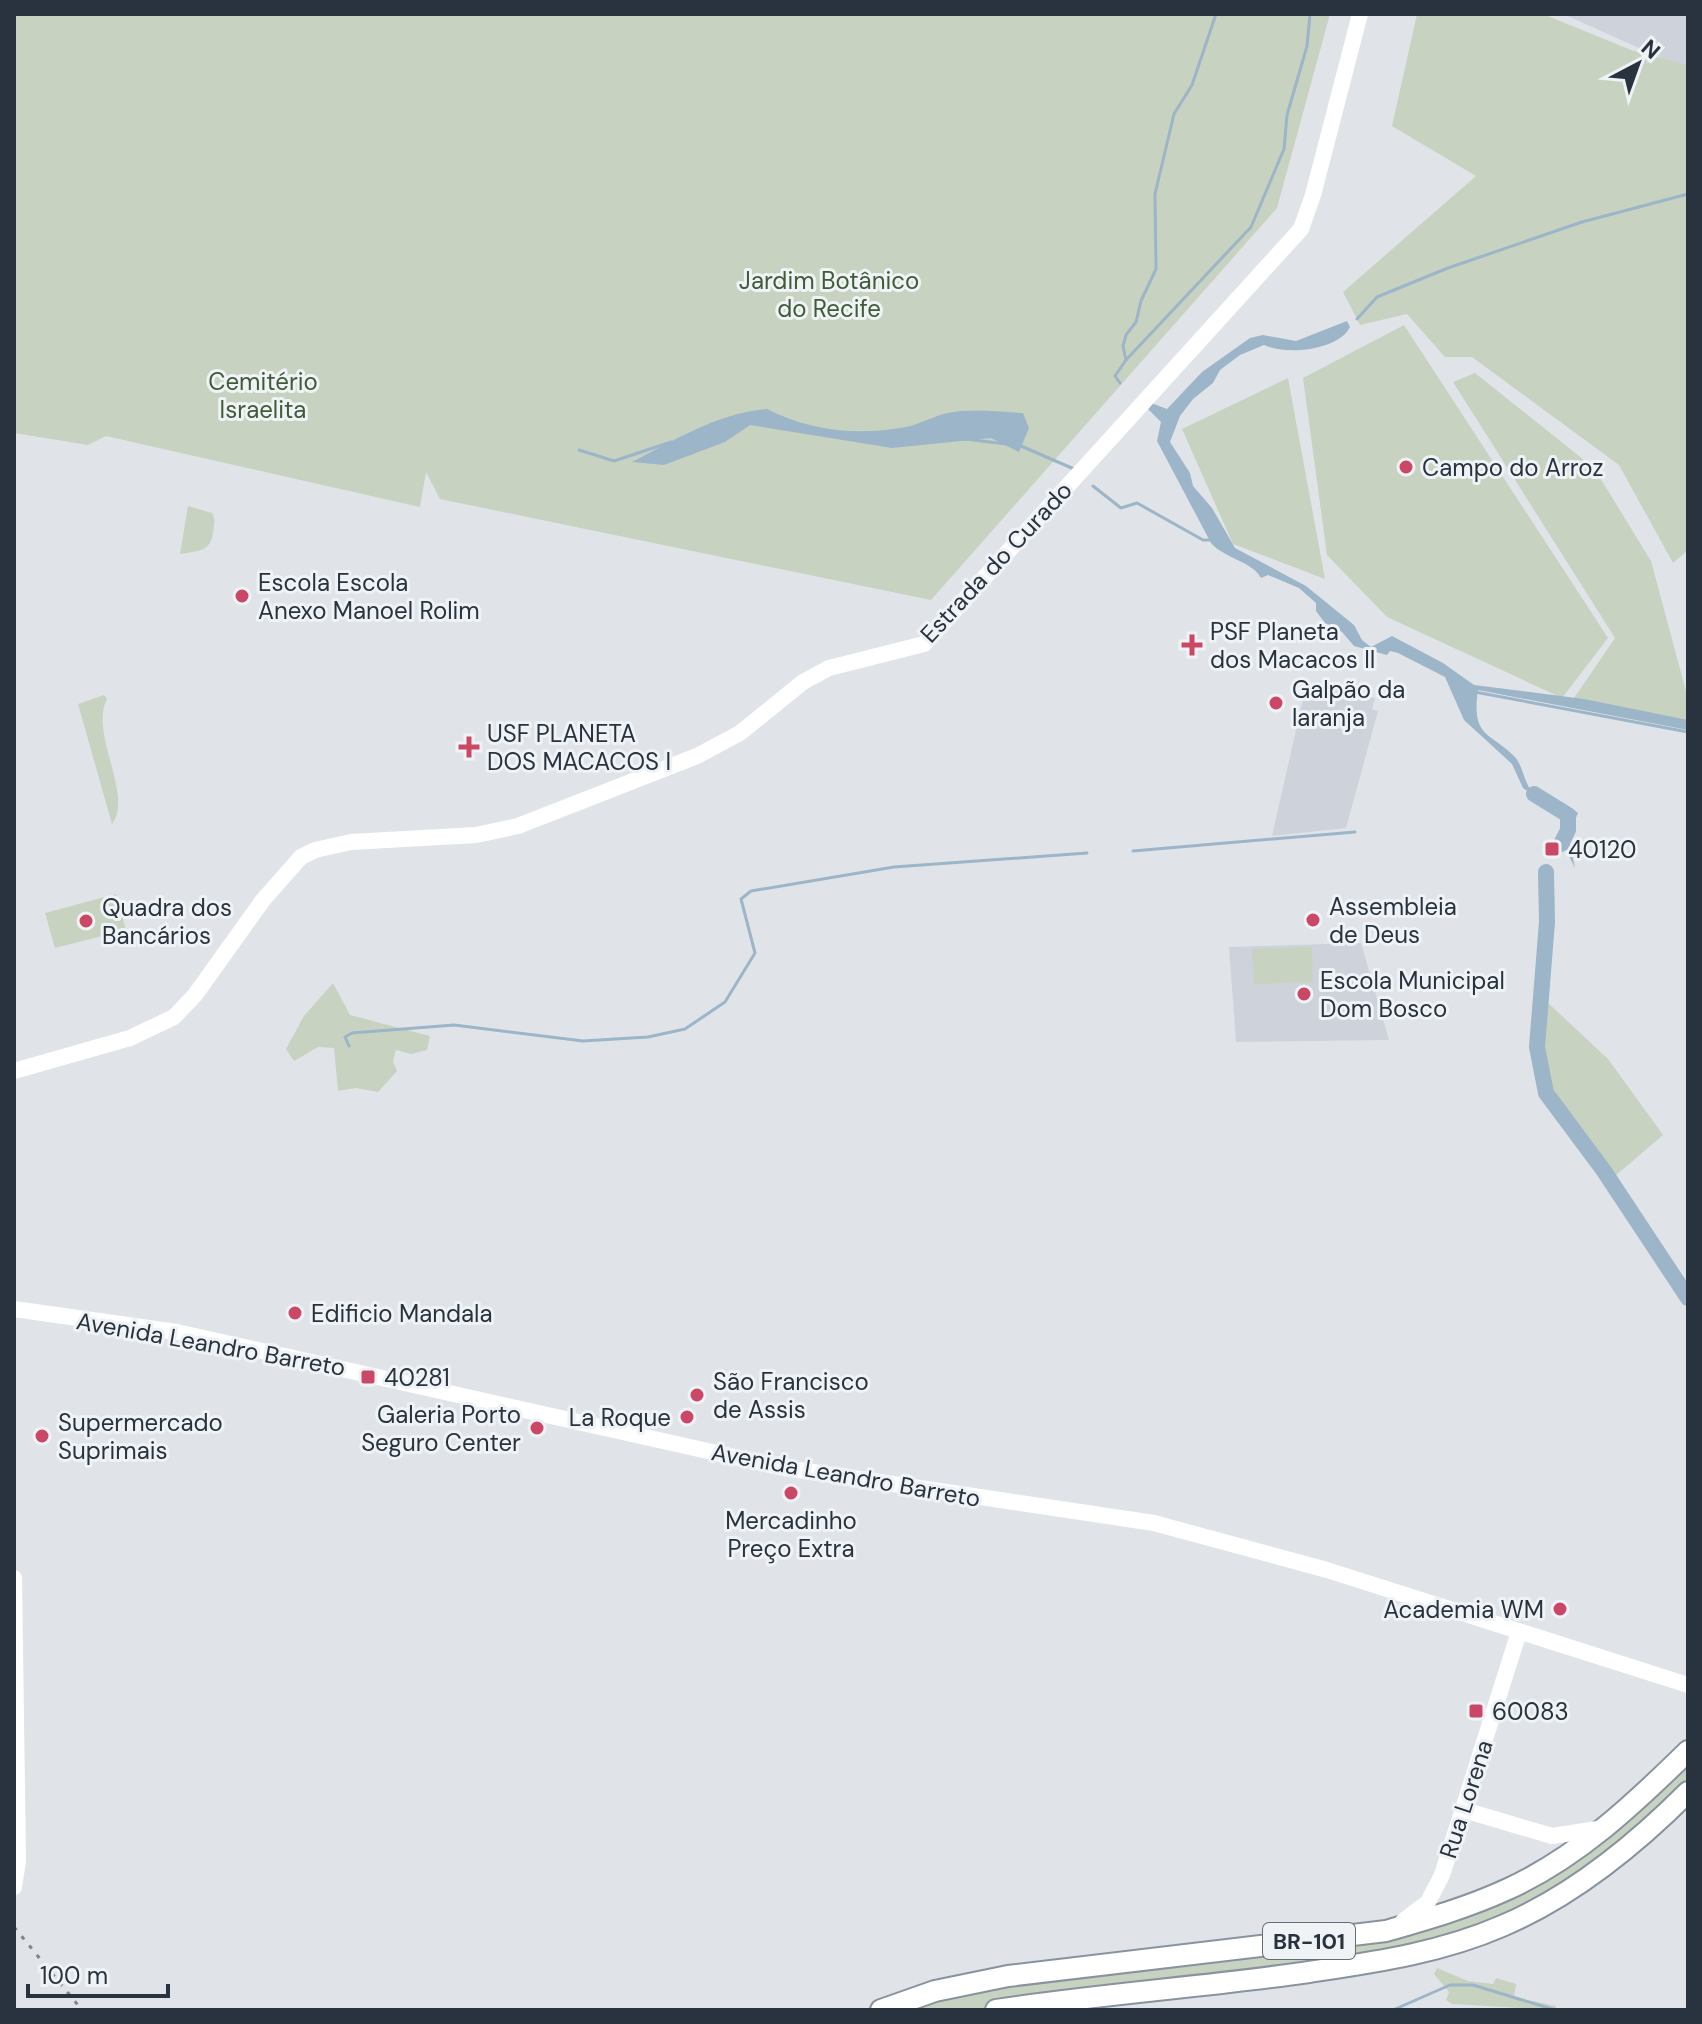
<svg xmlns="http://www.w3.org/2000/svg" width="1702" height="2024" font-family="'DM Sans',sans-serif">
<rect width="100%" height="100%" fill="#e0e4e9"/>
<g fill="#ced3db">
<polygon points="1563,14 1688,14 1688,70"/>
<polygon points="1315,683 1375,698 1372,709 1378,711 1346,828 1272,836 1305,690 1311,692"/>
<polygon points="1361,943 1389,1040 1236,1042 1229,947"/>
</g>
<g fill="#c7d2c1">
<polygon points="14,14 1330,14 1277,208 931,600 440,499 426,472 420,507 106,436 88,445 14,433"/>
<polygon points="1417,14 1543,14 1631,50 1688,65 1688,550 1673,563 1619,465 1472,357 1445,357 1407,314 1360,325 1343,292 1476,176 1392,126"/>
<polygon points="1404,325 1608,638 1562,698 1387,617 1327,555 1303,378"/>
<polygon points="1475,373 1594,468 1651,561 1688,699 1688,724 1572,701 1615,638 1453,382"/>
<polygon points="1288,378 1325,579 1233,544 1182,429"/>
<path d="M 188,506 L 212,513 C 216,520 214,524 213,532 C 211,552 198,551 180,554 Z"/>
<path d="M 104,695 L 107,699 C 89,734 134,795 112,824 L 78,704 Z"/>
<polygon points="116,894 126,930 55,948 45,913"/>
<polygon points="1312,947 1313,982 1254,984 1252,949"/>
<polygon points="333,983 350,1015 430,1036 427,1050 411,1054 396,1050 393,1061 397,1071 378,1092 356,1088 338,1091 334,1048 318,1047 294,1061 286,1049 304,1016"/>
<polygon points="1547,1002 1608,1059 1663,1135 1615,1176 1554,1107 1545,1048"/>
<polygon points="1688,1758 1688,1784 1555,1892 1498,1919 1422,1945 988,2010 902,2010 960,1991 1483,1908"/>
<polygon points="1437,1968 1468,1981 1493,1984 1496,1978 1516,1984 1514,1997 1556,2006 1556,2010 1452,2004 1446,2000 1449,1992 1434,1974"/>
</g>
<g fill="#9cb5c8">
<path d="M 1347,321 L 1350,327 C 1339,350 1286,356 1264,345 L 1240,355 L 1220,370 L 1213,383 L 1193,399 L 1180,416 L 1170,442 L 1190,473 L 1193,486 L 1212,508 L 1235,548 L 1306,586 L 1354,625 L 1362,640 L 1371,647 L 1392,636 L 1443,663 L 1474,685 L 1584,699 L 1688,720 L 1688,730 L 1478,690 C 1471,738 1490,732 1514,756 C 1523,765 1523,780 1531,790 L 1562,802 L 1578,813 L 1568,836 L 1575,868 L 1560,838 L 1571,822 C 1566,802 1538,799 1523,788 L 1512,764 L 1464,720 L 1445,677 L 1398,653 L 1390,651 L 1387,655 L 1354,646 L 1342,632 L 1325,623 L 1316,611 L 1316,603 L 1299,588 L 1268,575 L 1261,578 C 1253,562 1224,558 1211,543 L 1157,441 L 1161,422 L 1147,408 L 1151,403 L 1167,409 L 1202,372 L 1250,338 L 1263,335 L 1296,341 Z"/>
<path d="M 767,409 C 809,431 859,436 906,427 C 920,424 934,416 948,413 C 972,408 998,412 1023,413 L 1029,428 L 1019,452 L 991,438 L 892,448 L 750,425 L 725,442 L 664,465 L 632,462 C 675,440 718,413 767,409 Z"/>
</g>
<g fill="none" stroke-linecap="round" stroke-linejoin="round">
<g stroke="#9cb5c8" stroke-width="3">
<polyline points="1357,319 1377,297 1448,268 1582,222 1688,194"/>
<polyline points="1126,360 1251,227 1284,149 1287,115 1307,46 1310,14"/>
<polyline points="1120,383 1115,376 1126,360 1123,346 1126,335 1136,322 1141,301 1156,269 1155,194 1174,114 1192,85 1216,14"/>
<polyline points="965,439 1006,444"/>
<polyline points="1021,446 1074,469"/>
<polyline points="579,450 614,461 671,442"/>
<polyline points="1093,486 1121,508 1137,503 1203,540 1211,540"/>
<polyline points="1475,692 1688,732"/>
<polyline points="1133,851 1355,832"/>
<polyline points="349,1046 345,1037 352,1033 454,1025 583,1041 648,1037 685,1029 725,1002 755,953 741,899 751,891 894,867 1087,853"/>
<polyline points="1393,2010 1450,1985 1473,1985 1555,2010"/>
</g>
<g stroke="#9cb5c8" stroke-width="16">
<polyline points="1534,794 1568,815 1568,830 1561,844"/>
<polyline points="1546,872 1547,922 1537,1047 1546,1093 1604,1171 1688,1298"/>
</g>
<g stroke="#88939f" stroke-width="24">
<g id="highway">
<path d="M 881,2010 L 935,1991 L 1008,1976 L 1386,1931 C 1428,1919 1469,1907 1508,1889 C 1578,1857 1634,1804 1688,1751"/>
<path d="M 996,2010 C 1100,1994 1205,1987 1309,1972 C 1375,1962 1440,1953 1502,1926 C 1571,1897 1635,1845 1688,1792"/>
</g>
</g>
<g stroke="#fff" stroke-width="16">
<polyline points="14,1071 130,1038 174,1017 195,995 263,900 301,857 315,850 351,842 476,835 518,826 697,756 740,733 803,682 829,668 924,644 1301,229 1313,195 1360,14"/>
<polyline points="14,1309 177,1332 779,1467 1154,1523 1327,1570 1688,1685"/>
<polyline points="14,1578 18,1861 14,1887"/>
<polyline points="1464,1810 1552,1836 1598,1829"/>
<polyline points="1403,1921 1428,1902 1442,1875 1519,1632"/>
</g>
<use href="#highway" stroke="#fff" stroke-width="20"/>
<polyline stroke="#7a8592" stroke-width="3" stroke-dasharray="4 8" stroke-linecap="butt" points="14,1927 82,2010"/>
</g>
<g fill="#ca4866" stroke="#f0f3f6" stroke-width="3">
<circle cx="1406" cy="467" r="8"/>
<circle cx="242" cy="596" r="8"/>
<path d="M1188 633h8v8h8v8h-8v8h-8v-8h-8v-8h8z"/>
<circle cx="1276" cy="703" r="8"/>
<path d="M465 735h8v8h8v8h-8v8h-8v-8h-8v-8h8z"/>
<rect x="1544" y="841" width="16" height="16" rx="4"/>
<circle cx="1313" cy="920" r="8"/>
<circle cx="86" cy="921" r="8"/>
<circle cx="1304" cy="994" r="8"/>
<circle cx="295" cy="1313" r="8"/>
<rect x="360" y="1369" width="16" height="16" rx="4"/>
<circle cx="697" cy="1395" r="8"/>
<circle cx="687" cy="1417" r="8"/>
<circle cx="537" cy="1428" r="8"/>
<circle cx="42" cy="1436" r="8"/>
<circle cx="791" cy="1493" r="8"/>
<circle cx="1560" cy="1609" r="8"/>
<rect x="1468" y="1703" width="16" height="16" rx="4"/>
</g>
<g text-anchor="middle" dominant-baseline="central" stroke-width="6" stroke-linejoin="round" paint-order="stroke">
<rect fill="#f0f3f6" stroke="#656d77" stroke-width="2" x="1263" y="1923" width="92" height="36" rx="6"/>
<g font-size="22" font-weight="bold" fill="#293340">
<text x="1309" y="1941">BR-101</text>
</g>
<g font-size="24" fill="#405b37" stroke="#f0f3f6">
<text x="829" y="280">Jardim Botânico<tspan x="829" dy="28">do Recife</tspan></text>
<text x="263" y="381">Cemitério<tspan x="263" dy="28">Israelita</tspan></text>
</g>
<g font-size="24" fill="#293340" stroke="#f0f3f6" text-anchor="start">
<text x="1422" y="467">Campo do Arroz</text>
<text x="258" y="582">Escola Escola<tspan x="258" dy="28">Anexo Manoel Rolim</tspan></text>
<text x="1210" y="631">PSF Planeta<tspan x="1210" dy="28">dos Macacos II</tspan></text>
<text x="1292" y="689">Galpão da<tspan x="1292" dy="28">laranja</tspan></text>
<text x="487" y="733">USF PLANETA<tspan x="487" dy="28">DOS MACACOS I</tspan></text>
<text x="1568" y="849">40120</text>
<text x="1329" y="906">Assembleia<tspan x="1329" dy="28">de Deus</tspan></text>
<text x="102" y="907">Quadra dos<tspan x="102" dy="28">Bancários</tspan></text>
<text x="1320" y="980">Escola Municipal<tspan x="1320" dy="28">Dom Bosco</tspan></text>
<text x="311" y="1313">Edificio Mandala</text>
<text x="384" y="1377">40281</text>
<text x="713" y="1381">São Francisco<tspan x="713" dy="28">de Assis</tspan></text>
<text x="521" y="1414" text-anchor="end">Galeria Porto<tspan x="521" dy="28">Seguro Center</tspan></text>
<text x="671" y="1417" text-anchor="end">La Roque</text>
<text x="58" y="1422">Supermercado<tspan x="58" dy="28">Suprimais</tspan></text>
<text x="791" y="1520" text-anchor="middle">Mercadinho<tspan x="791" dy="28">Preço Extra</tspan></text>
<text x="1544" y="1609" text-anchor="end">Academia WM</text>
<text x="1492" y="1711">60083</text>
</g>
<g font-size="24" fill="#293340" stroke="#f0f3f6">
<text transform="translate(996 562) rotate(-47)">Estrada do Curado</text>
<text transform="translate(211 1344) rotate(10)">Avenida Leandro Barreto</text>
<text transform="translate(846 1475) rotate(10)">Avenida Leandro Barreto</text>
<text transform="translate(1466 1799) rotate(-72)">Rua Lorena</text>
</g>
</g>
<rect width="1702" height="2024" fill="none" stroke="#293340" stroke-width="32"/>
<g transform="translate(1638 64) rotate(41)" stroke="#f0f3f6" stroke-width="6" paint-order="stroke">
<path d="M0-6L14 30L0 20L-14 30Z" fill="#293340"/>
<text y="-12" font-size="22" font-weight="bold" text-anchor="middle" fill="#293340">N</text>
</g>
<path d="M28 1984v12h140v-12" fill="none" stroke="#293340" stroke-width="4"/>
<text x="40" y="1984" font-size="24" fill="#293340" stroke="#f0f3f6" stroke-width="6" paint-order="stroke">100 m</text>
</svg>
